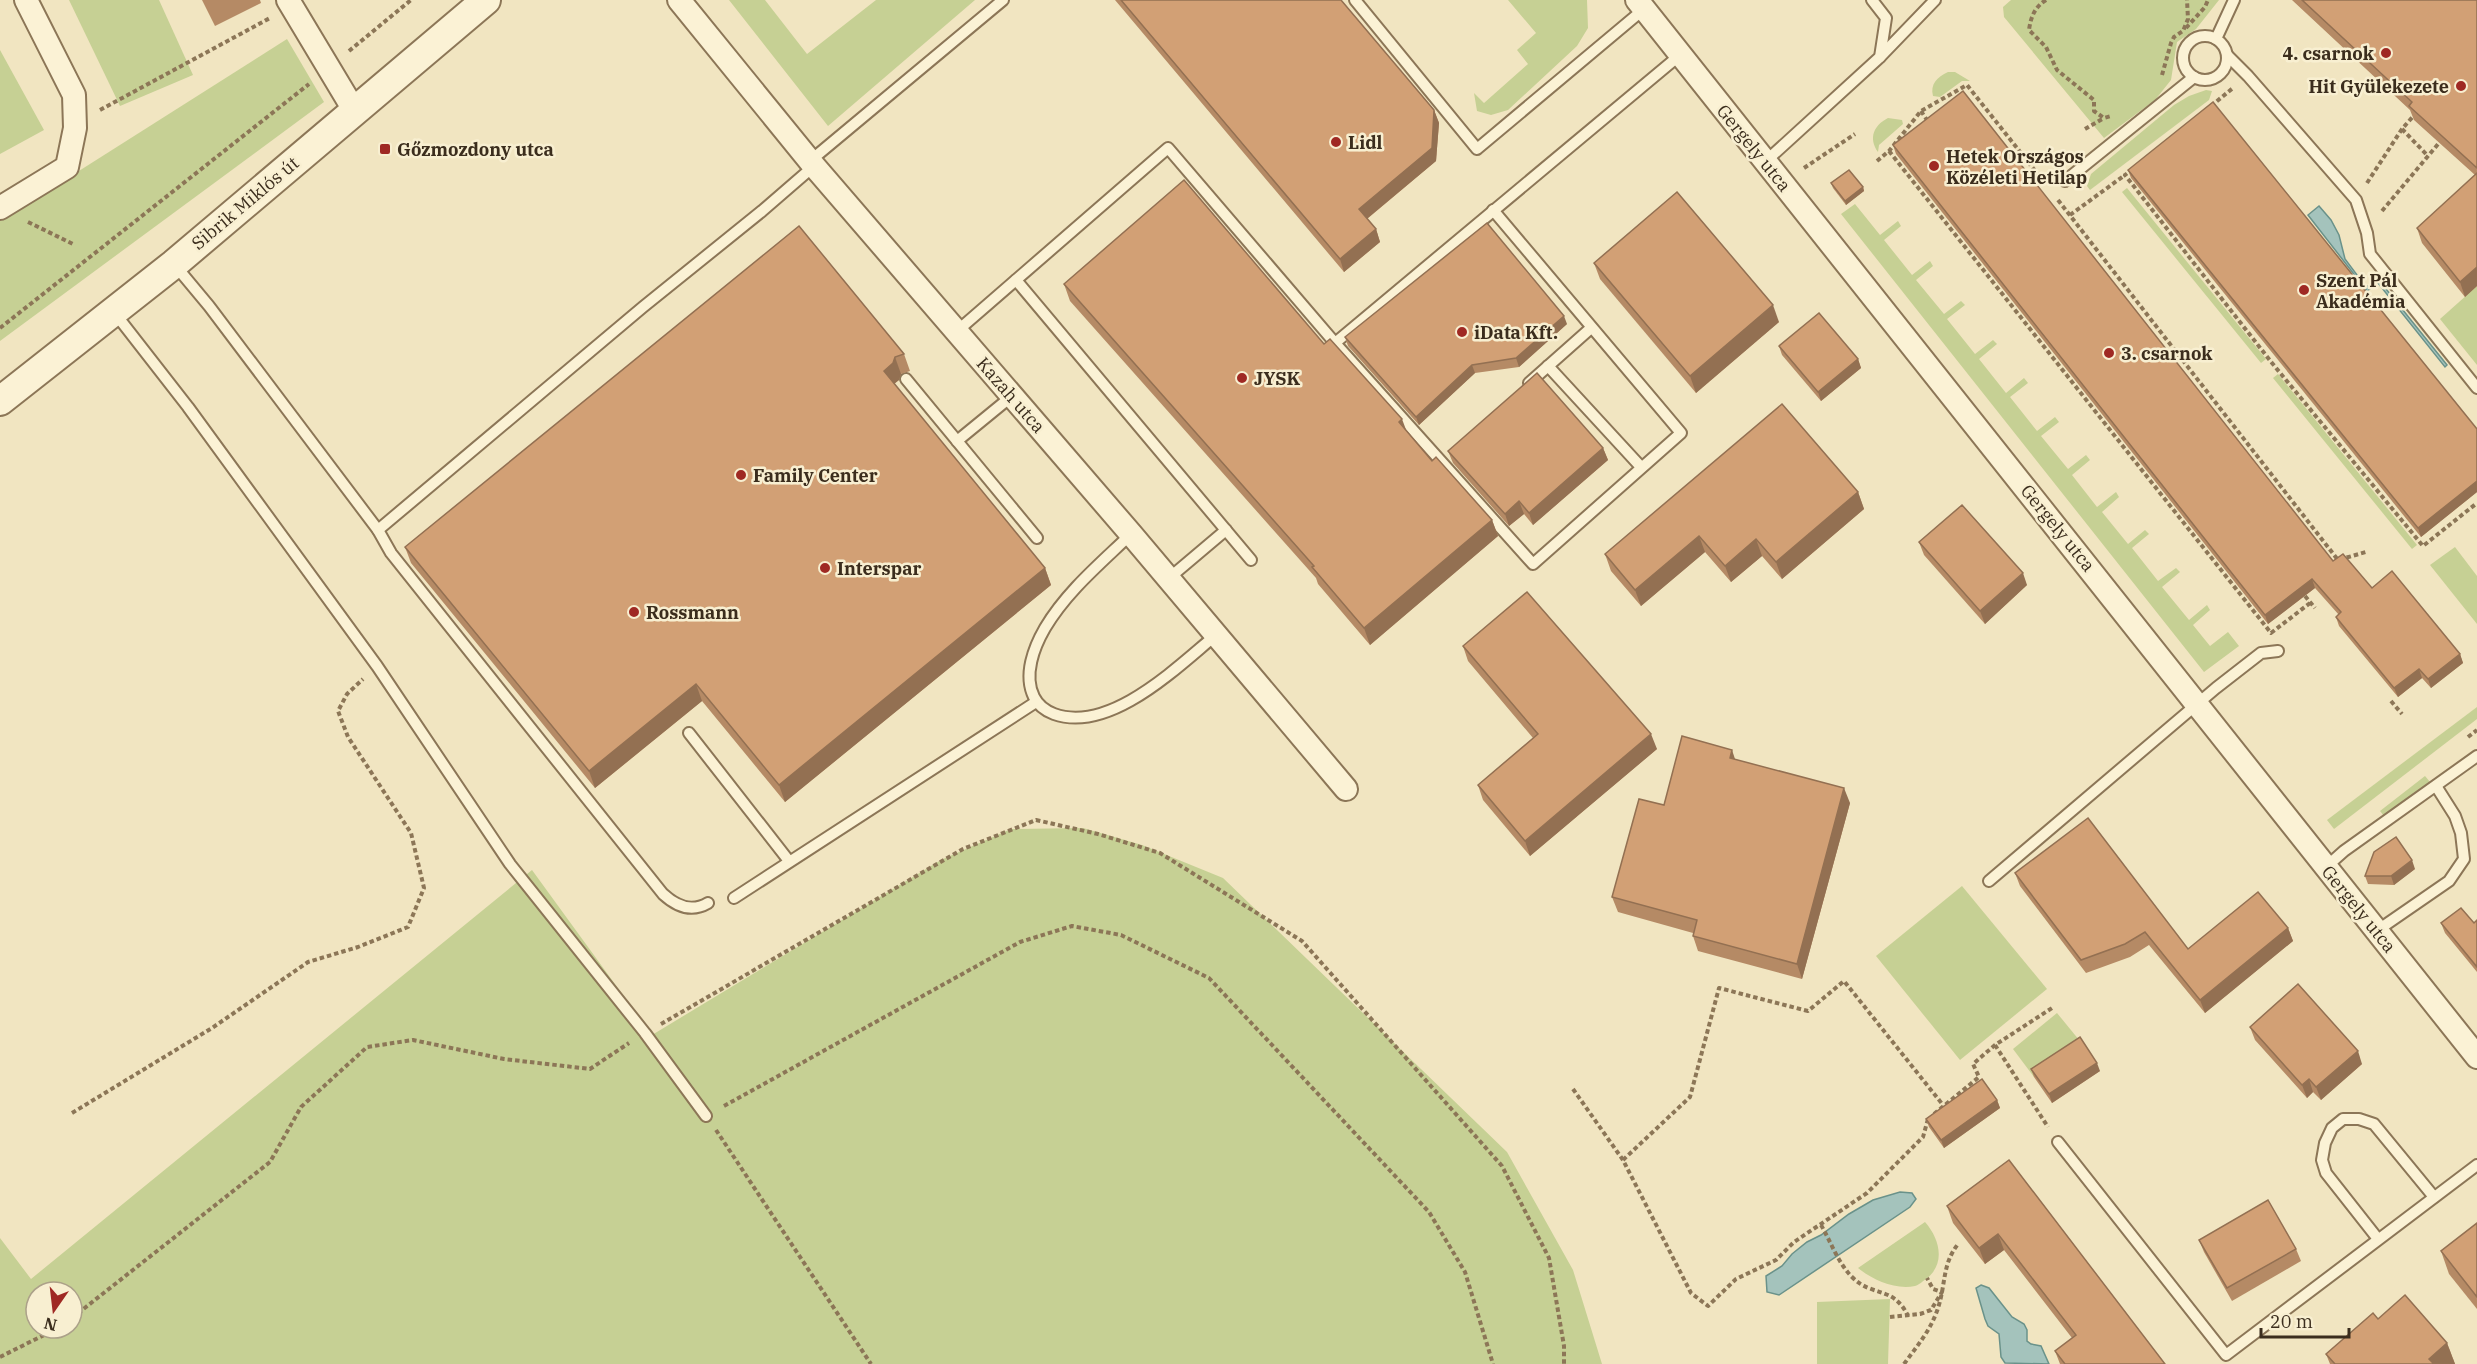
<svg xmlns="http://www.w3.org/2000/svg" width="2477" height="1364" font-family="'IBM Plex Serif',serif">
<rect width="100%" height="100%" fill="#f1e5c1"/>
<g fill="#c6d094" fill-rule="evenodd">
<polygon points="69,0 159,0 193,75 120,106"/>
<polygon points="729,0 765,0 807,54 876,0 975,0 828,126"/>
<polygon points="1508,0 1587,0 1588,28 1577,46 1508,110 1491,115 1477,111 1474,93 1484,103 1528,64 1517,50 1536,33"/>
<polygon points="2011,0 2219,0 2196,29 2177,42 2171,80 2155,100 2104,138 2004,17 2003,7"/>
<polygon points="287,39 324,102 0,341 0,221"/>
<polygon points="0,50 44,130 0,154"/>
<path d="M 1948,72 L 1955,72 L 1970,81 L 1962,81 L 1940,97 L 1933,96 C 1930,84 1937,77 1948,72 Z"/>
<polygon points="2206,90 2212,91 2209,100 2090,190 2087,186 2091,174 2174,105 2189,96"/>
<path d="M 1888,118 L 1902,120 L 1903,124 L 1879,145 L 1878,152 C 1868,138 1874,125 1888,118 Z"/>
<polygon points="2127,188 2266,359 2261,363 2122,192"/>
<polygon points="1855,204 1880,235 1898,221 1901,226 1884,240 1912,275 1930,261 1933,266 1916,280 1944,314 1961,301 1965,305 1947,319 1975,354 1993,340 1997,344 1979,359 2006,393 2024,378 2028,383 2010,397 2037,431 2055,417 2059,422 2041,436 2068,469 2086,455 2090,460 2072,475 2097,507 2116,492 2119,497 2102,512 2128,544 2145,530 2149,534 2132,548 2158,581 2176,568 2180,572 2162,587 2189,620 2207,605 2210,610 2193,625 2210,646 2228,632 2239,646 2204,672 1841,214"/>
<polygon points="2477,286 2477,365 2440,319"/>
<polygon points="2278,374 2417,545 2412,549 2273,378"/>
<polygon points="2455,547 2477,576 2477,624 2430,565"/>
<polygon points="2477,707 2477,719 2334,829 2327,820"/>
<polygon points="2425,776 2430,782 2384,816 2380,811"/>
<path d="M 1083,828 L 1142,845 L 1223,878 L 1507,1152 L 1573,1270 L 1602,1364 L 0,1364 L 0,1238 L 31,1279 L 532,870 L 652,1035 L 941,860 L 1011,829 ZM 36,1292 L 72,1292 L 72,1328 L 36,1328 Z"/>
<polygon points="1962,886 2047,989 1960,1060 1876,956"/>
<polygon points="2057,1013 2084,1046 2034,1077 2013,1049"/>
<path d="M 1925,1222 C 1940,1239 1946,1264 1926,1279 C 1923,1281 1919,1285 1915,1286 C 1895,1290 1873,1280 1858,1268 Z"/>
<polygon points="1890,1299 1888,1364 1817,1364 1817,1302"/>
</g>
<g fill="#a4c3bc" stroke="#6a928a" stroke-width="1.5">
<polygon points="2319,206 2331,220 2339,235 2345,259 2366,287 2378,279 2447,365 2445,367 2378,283 2367,291 2308,215"/>
<polygon points="1900,1192 1912,1193 1916,1199 1910,1207 1779,1295 1767,1292 1766,1276 1782,1266 1792,1254 1807,1242 1821,1235 1849,1214 1873,1200"/>
<polygon points="1981,1285 1989,1288 2012,1317 2024,1324 2027,1330 2027,1341 2031,1344 2041,1346 2049,1364 2005,1363 2001,1357 1999,1334 1988,1326 1985,1319 1976,1288"/>
</g>
<g fill="none" stroke-linecap="round" stroke-linejoin="round">
<g stroke="#8c7657" stroke-width="14">
<g id="service">
<polyline points="1355,0 1477,149 1644,9"/>
<circle cx="2205" cy="58" r="22"/>
<polyline points="2216,39 2234,0"/>
<polyline points="2227,55 2248,76 2356,200 2367,233 2370,254 2477,388"/>
<polyline points="1880,57 1935,0"/>
<polyline points="810,161 1003,0"/>
<polyline points="1765,162 1880,57 1886,18 1872,0"/>
<polyline points="2065,181 2194,77"/>
<polyline points="174,264 209,306 378,530 643,307 762,211 814,166"/>
<polyline points="1016,280 1251,560"/>
<polyline points="114,312 188,407 377,666 510,864 645,1033 706,1116"/>
<polyline points="956,332 1168,148 1335,343 1533,564 1681,433 1493,210"/>
<polyline points="1335,343 1680,55"/>
<polyline points="1548,366 1641,467"/>
<polyline points="906,379 1037,538"/>
<polyline points="1529,383 1591,328"/>
<polyline points="957,441 1012,396"/>
<path d="M 378,530 L 391,553 L 663,894 C 676,906 691,913 708,903"/>
<path d="M 1131,534 C 1101,563 1067,591 1045,628 C 1034,647 1023,675 1034,697 C 1038,705 1046,711 1054,714 C 1110,734 1177,667 1216,635"/>
<polyline points="1168,579 1226,530"/>
<polyline points="689,733 789,861"/>
<polyline points="2326,867 2344,851 2477,756"/>
<polyline points="1989,881 2216,688 2261,653 2278,651"/>
<polyline points="734,898 1036,702"/>
<polyline points="2378,930 2449,881 2464,859 2461,833 2455,816 2436,786"/>
<polyline points="2058,1142 2226,1355 2477,1165"/>
<polyline points="2378,1239 2326,1173 2322,1160 2325,1143 2332,1128 2343,1119 2359,1119 2374,1124 2434,1197"/>
</g>
</g>
<g stroke="#8c7657" stroke-width="26">
<g id="minor">
<polyline points="288,0 354,110"/>
<polyline points="679,0 814,166 1131,534 1346,789"/>
<polyline points="1637,0 2477,1057"/>
<polyline points="0,208 67,167 75,128 74,95 26,0"/>
</g>
</g>
<g stroke="#8c7657" stroke-width="32">
<polyline id="tertiary" points="0,401 174,264 486,0"/>
</g>
<g stroke="#8c7657" stroke-width="4" stroke-dasharray="4.5 3" stroke-linecap="butt">
<path d="M 2046,0 C 2035,7 2031,16 2029,30 L 2046,47 L 2057,70 L 2094,100 L 2094,111 L 2104,118 L 2111,116"/>
<polyline points="2186,28 2205,7 2208,0"/>
<polyline points="349,51 411,0"/>
<polyline points="2162,75 2171,43 2174,37 2183,31 2188,19 2187,0"/>
<polyline points="2211,106 2233,88"/>
<polyline points="100,110 270,18"/>
<polyline points="1921,111 1929,123"/>
<polyline points="2085,129 2104,118"/>
<polyline points="2402,129 2428,156"/>
<polyline points="1889,151 2271,633 2310,603"/>
<polyline points="1877,161 1889,151 1921,111 1967,85 2044,182"/>
<polyline points="1804,168 1855,134"/>
<polyline points="2133,169 2125,175 2272,363 2423,546 2477,503"/>
<polyline points="2367,183 2402,129 2416,113"/>
<polyline points="2058,200 2338,560 2366,552"/>
<polyline points="2382,211 2439,143"/>
<polyline points="2070,215 2125,175"/>
<polyline points="28,222 73,244"/>
<polyline points="0,328 309,84"/>
<polyline points="2305,596 2315,608"/>
<polyline points="2391,701 2402,714"/>
<polyline points="2468,737 2477,730"/>
<polyline points="661,1024 963,849 1036,820 1098,834 1160,853 1302,941 1502,1166 1549,1258 1564,1346 1564,1364"/>
<polyline points="1995,1045 2048,1127"/>
<polyline points="1573,1089 1623,1160 1691,1293 1708,1306 1736,1279 1776,1260 1794,1242 1867,1193 1923,1137 1928,1119"/>
<polyline points="724,1106 1020,942 1072,926 1121,935 1209,978 1429,1212 1465,1272 1493,1364"/>
<polyline points="72,1113 212,1028 308,962 358,947 408,927 424,888 411,833 348,737 338,711 347,694 363,679"/>
<polyline points="1934,1114 1979,1077 1973,1064 1995,1045 2052,1008"/>
<polyline points="716,1130 871,1364"/>
<polyline points="1623,1160 1690,1097 1719,988 1808,1011 1844,981 1943,1105"/>
<path d="M 1821,1225 C 1831,1242 1838,1263 1852,1277 C 1873,1298 1893,1285 1908,1316"/>
<polyline points="1890,1317 1920,1314 1931,1310 1942,1292 1933,1289 1927,1278"/>
<polyline points="72,1318 270,1162 301,1107 367,1047 413,1040 504,1059 590,1069 629,1043"/>
<polyline points="0,1357 58,1328"/>
<path d="M 1904,1364 C 1917,1346 1931,1330 1938,1308 C 1946,1284 1942,1263 1959,1243"/>
</g>
<use href="#service" stroke="#fbf2d5" stroke-width="10"/>
<use href="#minor" stroke="#fbf2d5" stroke-width="22"/>
<use href="#tertiary" stroke="#fbf2d5" stroke-width="28"/>
</g>
<g fill="#b58a65">
<polygon points="202,0 260,0 261,3 215,26"/>
<polygon points="1115,0 1341,0 1434,110 1439,123 1436,161 1367,219 1376,229 1380,242 1344,272"/>
<polygon points="2292,0 2477,0 2477,286 2465,297 2422,243 2417,228 2475,175 2414,120 2410,110"/>
<polygon points="1893,145 2333,561 2372,588 2460,654 2463,663 2431,688 2422,678 2398,697 2339,626 2336,617 2339,615 2315,588 2268,624 1896,154"/>
<polygon points="2128,170 2477,429 2477,492 2421,537 2131,178"/>
<polygon points="1831,183 1863,187 1864,191 1846,205 1833,188"/>
<polygon points="799,226 904,354 910,371 901,374 899,380 894,384 1045,568 1051,585 785,802 702,701 595,788 411,563 405,547"/>
<polygon points="1594,263 1779,322 1696,393 1600,279"/>
<polygon points="1064,284 1324,344 1406,430 1432,461 1492,520 1498,536 1370,645 1318,584 1316,578 1070,301"/>
<polygon points="1567,324 1519,367 1475,373 1419,425 1348,346 1345,337"/>
<polygon points="1779,346 1858,359 1861,368 1821,401 1782,355"/>
<polygon points="1603,448 1608,460 1533,525 1524,514 1509,526 1453,463 1448,451"/>
<polygon points="1858,492 1864,509 1782,579 1762,556 1731,582 1705,552 1641,606 1611,571 1605,554"/>
<polygon points="1919,542 2027,585 1985,624 1924,555"/>
<polygon points="1463,646 1657,749 1530,856 1483,800 1478,785 1533,738 1468,661"/>
<polygon points="1735,759 1850,803 1802,979 1698,951 1693,936 1693,933 1618,912 1612,897"/>
<polygon points="2415,869 2394,885 2368,884 2365,876"/>
<polygon points="2015,873 2188,949 2288,928 2293,941 2205,1013 2149,945 2130,957 2086,973 2020,886"/>
<polygon points="2477,920 2477,972 2445,933 2441,923 2474,923"/>
<polygon points="2250,1027 2362,1064 2321,1100 2313,1092 2307,1098 2255,1040"/>
<polygon points="2031,1069 2100,1071 2052,1103 2034,1077"/>
<polygon points="1997,1100 2000,1108 1944,1148 1929,1127 1926,1119"/>
<polygon points="2009,1160 2165,1364 2060,1364 2055,1351 2072,1338 2004,1250 1985,1264 1953,1223 1947,1206"/>
<polygon points="2477,1223 2477,1309 2449,1274 2441,1251"/>
<polygon points="2199,1240 2296,1249 2301,1261 2232,1301 2204,1252"/>
<polygon points="2378,1319 2447,1343 2455,1364 2330,1364 2326,1354"/>
</g>
<g fill="#937052">
<polygon points="1434,110 1439,123 1436,161 1363,222 1359,209"/>
<polygon points="1863,187 1864,191 1846,205 1845,201"/>
<polygon points="1376,229 1380,242 1344,272 1340,259"/>
<polygon points="2477,267 2477,286 2465,297 2460,282"/>
<polygon points="1773,305 1779,322 1696,393 1690,376"/>
<polygon points="1564,316 1567,324 1519,367 1516,358"/>
<polygon points="895,357 901,374 899,380 890,387 884,371"/>
<polygon points="1858,359 1861,368 1821,401 1818,392"/>
<polygon points="1472,365 1475,373 1419,425 1416,417"/>
<polygon points="1402,419 1408,435 1399,422"/>
<polygon points="1603,448 1608,460 1533,525 1529,513"/>
<polygon points="2477,481 2477,492 2421,537 2418,528"/>
<polygon points="1858,492 1864,509 1782,579 1776,562"/>
<polygon points="1519,501 1524,514 1509,526 1505,514"/>
<polygon points="1492,520 1498,536 1370,645 1364,628"/>
<polygon points="1699,536 1705,552 1641,606 1635,590"/>
<polygon points="1756,539 1762,556 1731,582 1725,566"/>
<polygon points="1045,568 1051,585 785,802 779,785"/>
<polygon points="2023,573 2027,585 1985,624 1980,611"/>
<polygon points="2312,579 2315,588 2268,624 2265,615"/>
<polygon points="2460,654 2463,663 2431,688 2428,679"/>
<polygon points="2419,669 2422,678 2398,697 2394,688"/>
<polygon points="696,684 702,701 595,788 589,771"/>
<polygon points="1651,734 1657,749 1530,856 1525,841"/>
<polygon points="1732,750 1737,765 1730,758"/>
<polygon points="1844,788 1850,803 1802,979 1797,964"/>
<polygon points="2412,860 2415,869 2394,885 2391,876"/>
<polygon points="2288,928 2293,941 2205,1013 2200,1000"/>
<polygon points="2358,1051 2362,1064 2321,1100 2316,1087"/>
<polygon points="2097,1063 2100,1071 2052,1103 2049,1094"/>
<polygon points="2309,1079 2313,1092 2307,1098 2302,1085"/>
<polygon points="1997,1100 2000,1108 1944,1148 1941,1140"/>
<polygon points="1998,1234 2004,1250 1985,1264 1979,1248"/>
<polygon points="2447,1343 2455,1364 2431,1364 2429,1359"/>
</g>
<g fill="#d2a075" stroke="#937052" stroke-width="1.5">
<polygon points="1121,0 1341,0 1434,110 1432,148 1359,209 1376,229 1340,259"/>
<polygon points="2302,0 2477,0 2477,168 2409,106 2412,102"/>
<polygon points="1963,91 2333,561 2343,554 2372,588 2392,571 2460,654 2428,679 2419,669 2394,688 2336,617 2341,612 2312,579 2265,615 1893,145"/>
<polygon points="2213,102 2477,429 2477,481 2418,528 2128,170"/>
<polygon points="1849,170 1863,187 1845,201 1831,183"/>
<polygon points="2477,173 2477,267 2460,282 2417,228"/>
<polygon points="1184,180 1324,344 1330,339 1402,419 1399,422 1432,461 1436,457 1492,520 1364,628 1312,567 1314,566 1064,284"/>
<polygon points="1677,192 1773,305 1690,376 1594,263"/>
<polygon points="1487,223 1564,316 1516,358 1472,365 1416,417 1345,337"/>
<polygon points="799,226 904,354 895,357 893,363 884,371 1045,568 779,785 696,684 589,771 405,547"/>
<polygon points="1819,313 1858,359 1818,392 1779,346"/>
<polygon points="1537,373 1603,448 1529,513 1519,501 1505,514 1448,451"/>
<polygon points="1782,404 1858,492 1776,562 1756,539 1725,566 1699,536 1635,590 1605,554"/>
<polygon points="1962,505 2023,573 1980,611 1919,542"/>
<polygon points="1527,592 1651,734 1525,841 1478,785 1538,734 1463,646"/>
<polygon points="1682,736 1732,750 1730,758 1844,788 1797,964 1693,936 1697,920 1612,897 1639,799 1664,805"/>
<polygon points="2088,818 2188,949 2258,892 2288,928 2200,1000 2145,932 2125,944 2081,960 2015,873"/>
<polygon points="2396,837 2412,860 2391,876 2365,876 2374,852"/>
<polygon points="2461,908 2474,923 2477,920 2477,967 2441,923"/>
<polygon points="2298,984 2358,1051 2316,1087 2309,1079 2302,1085 2250,1027"/>
<polygon points="2080,1037 2097,1063 2049,1094 2031,1069"/>
<polygon points="1982,1079 1997,1100 1941,1140 1926,1119"/>
<polygon points="2009,1160 2165,1364 2065,1364 2055,1351 2076,1335 1998,1234 1979,1248 1947,1206"/>
<polygon points="2268,1200 2296,1249 2227,1288 2199,1240"/>
<polygon points="2477,1223 2477,1297 2441,1251"/>
<polygon points="2405,1295 2447,1343 2429,1359 2434,1364 2335,1364 2326,1354 2373,1313 2378,1319"/>
</g>
<g fill="#9f2923" stroke="#f8efd1" stroke-width="2">
<circle cx="2386" cy="53" r="6"/>
<circle cx="2461" cy="86" r="6"/>
<circle cx="1336" cy="142" r="6"/>
<rect x="379" y="143" width="12" height="12" rx="3"/>
<circle cx="1934" cy="166" r="6"/>
<circle cx="2304" cy="290" r="6"/>
<circle cx="1462" cy="332" r="6"/>
<circle cx="2109" cy="353" r="6"/>
<circle cx="1242" cy="378" r="6"/>
<circle cx="741" cy="475" r="6"/>
<circle cx="825" cy="568" r="6"/>
<circle cx="634" cy="612" r="6"/>
</g>
<g text-anchor="middle" dominant-baseline="central" stroke-width="5" stroke-linejoin="round" paint-order="stroke">
<g font-size="18" font-weight="bold" fill="#3b2d1d" stroke="#f8efd1" text-anchor="start">
<text x="2374" y="53" text-anchor="end">4. csarnok</text>
<text x="2449" y="86" text-anchor="end">Hit Gyülekezete</text>
<text x="1348" y="142">Lidl</text>
<text x="397" y="149">Gőzmozdony utca</text>
<text x="1946" y="156">Hetek Országos<tspan x="1946" dy="21">Közéleti Hetilap</tspan></text>
<text x="2316" y="280">Szent Pál<tspan x="2316" dy="21">Akadémia</tspan></text>
<text x="1474" y="332">iData Kft.</text>
<text x="2121" y="353">3. csarnok</text>
<text x="1254" y="378">JYSK</text>
<text x="753" y="475">Family Center</text>
<text x="837" y="568">Interspar</text>
<text x="646" y="612">Rossmann</text>
</g>
<g font-size="18" fill="#3b2d1d" stroke="#f8efd1">
<text transform="translate(1754 148) rotate(51)">Gergely utca</text>
<text transform="translate(245 203) rotate(-40)">Sibrik Miklós út</text>
<text transform="translate(1011 395) rotate(49)">Kazah utca</text>
<text transform="translate(2058 528) rotate(51)">Gergely utca</text>
<text transform="translate(2359 909) rotate(51)">Gergely utca</text>
</g>
</g>
<g transform="translate(54 1310) rotate(194)"><circle r="28" fill="#f8efd1" stroke="#aca189" stroke-width="1.5"/>
<path d="M0-4.5L10 22L0 15L-10 22Z" fill="#9f2923"/>
<text y="-9" font-size="16" font-weight="bold" text-anchor="middle" fill="#3b2d1d">N</text>
</g>
<path d="M2261 1328v9h88v-9" fill="none" stroke="#3b2d1d" stroke-width="3"/>
<text x="2270" y="1328" font-size="18" fill="#3b2d1d" stroke="#f8efd1" stroke-width="4.5" paint-order="stroke">20 m</text>
</svg>
